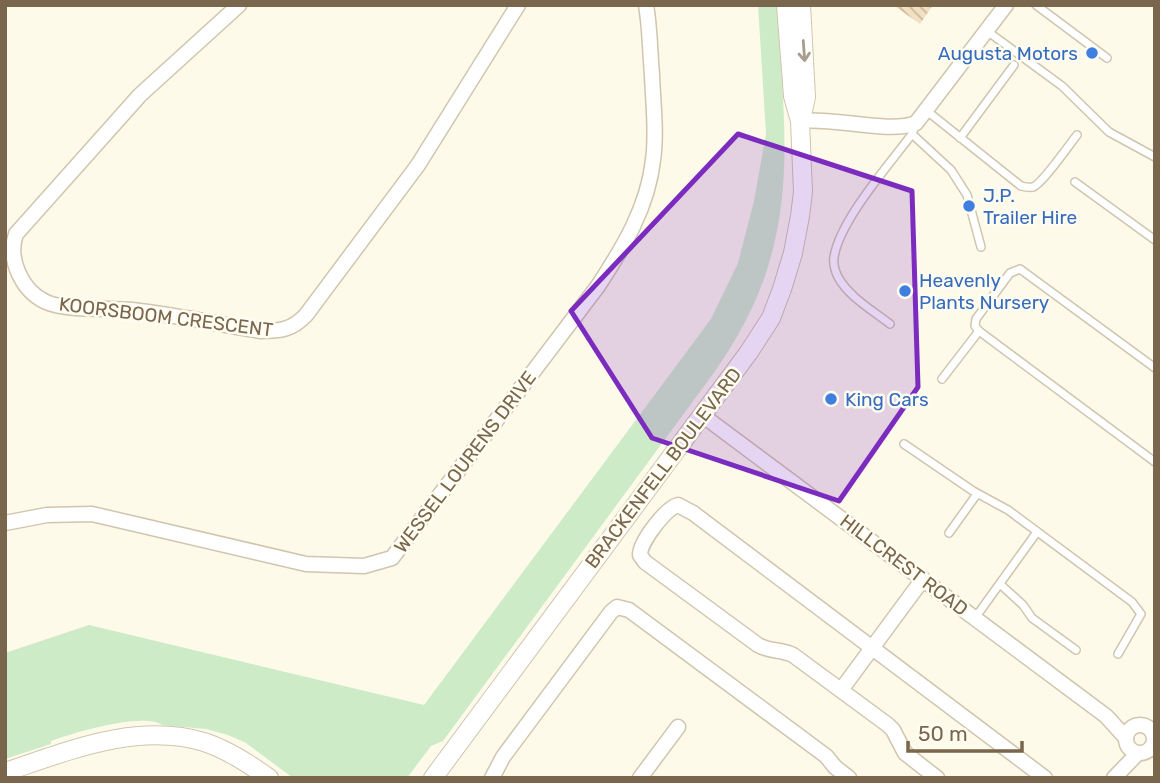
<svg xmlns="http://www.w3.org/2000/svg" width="1160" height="783" font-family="Rubik,sans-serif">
<defs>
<pattern id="building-back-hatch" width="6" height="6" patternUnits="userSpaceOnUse" patternTransform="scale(1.75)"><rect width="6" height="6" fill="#f3e0c1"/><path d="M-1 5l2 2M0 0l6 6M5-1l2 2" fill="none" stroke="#cab99f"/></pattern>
</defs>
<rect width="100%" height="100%" fill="#fdfaea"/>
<path fill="#ceebc7" d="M 758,5 L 777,5 C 786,149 803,248 713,374 L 443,741 L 431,746 L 407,778 L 293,778 L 246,743 L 228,735 L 206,729 L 162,725 C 143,712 73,733 51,741 L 51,744 L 5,759 L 5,653 L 89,625 L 424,705 L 711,319 L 738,263 L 754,201 L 766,134 Z"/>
<polygon fill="url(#building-back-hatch)" points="893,5 933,5 920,24"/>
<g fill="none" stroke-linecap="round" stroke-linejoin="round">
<g stroke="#d0c5ae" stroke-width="10">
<g id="service">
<polyline points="1036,5 1107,58"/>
<polyline points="987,31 1062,86 1109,132 1155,157"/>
<path d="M 927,111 L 1021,186 C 1025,187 1029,188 1033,187 C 1042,184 1069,145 1077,135"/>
<polyline points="912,134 951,170 967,195 981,247"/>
<polyline points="960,138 1014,65"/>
<polyline points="1075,182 1155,240"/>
<path d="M 890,324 C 872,310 849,297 838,277 C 835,271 833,264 834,257 C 840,220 889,165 912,134 L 916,124"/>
<polyline points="1155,368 1020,269 1010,273 976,319 975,326 979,331 1155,462"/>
<polyline points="942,379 979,331"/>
<polyline points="904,444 973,491 1008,510 1132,602 1141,614 1118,654"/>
<polyline points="949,533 977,494"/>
<polyline points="1000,584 1023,605 1032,618 1076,650"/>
<polyline points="975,618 1037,532"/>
</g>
</g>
<g stroke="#d0c5ae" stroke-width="17">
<g id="minor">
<path d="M 239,5 L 140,95 L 16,234 C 7,259 22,291 46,302 C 66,311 109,308 132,310 C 175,315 218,324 261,331 C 280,331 292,330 306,315 L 418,165 L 518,5"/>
<path d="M 800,121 C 833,117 891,134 916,123 L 1006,5"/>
<polyline points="702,415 1106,716 1126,738"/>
<path d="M 5,523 L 47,515 L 92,514 L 306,564 L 364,566 L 392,558 L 598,286 C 623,248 648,207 653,160 C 657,132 653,103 652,75 C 650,52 650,28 646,5"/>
<polyline points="841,690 923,579"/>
<circle cx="1140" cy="739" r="14"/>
<polyline points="492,778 503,757 611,612 617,607 629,610 826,756 835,767 849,778"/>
<polyline points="640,778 678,727"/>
<path d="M 937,778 L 905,753 L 893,730 L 888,725 L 793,655 C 781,649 770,652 758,645 L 645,562 L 640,555 C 640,542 665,509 678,505 L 693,513 L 1045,778"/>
<polyline points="1114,778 1137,754"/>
</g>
</g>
<g stroke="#d0c5ae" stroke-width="20">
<g id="tertiary">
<polyline points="801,120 806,97 801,5"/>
<path d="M 5,772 C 68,751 137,722 204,742 C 228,750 249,764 269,778"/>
<polyline points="433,778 749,352 771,318 782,289 793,253 800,216 803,192 800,121 793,96 786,5"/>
</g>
</g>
<use href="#service" stroke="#fff" stroke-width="7"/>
<use href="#minor" stroke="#fff" stroke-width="14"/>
<use href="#tertiary" stroke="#fff" stroke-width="18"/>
</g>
<defs><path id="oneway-shaft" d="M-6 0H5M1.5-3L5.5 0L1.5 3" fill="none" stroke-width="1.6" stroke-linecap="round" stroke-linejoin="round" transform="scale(1.75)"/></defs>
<use stroke="#a89c8b" href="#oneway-shaft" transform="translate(804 51) rotate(86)"/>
<path fill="#7b2cbf" fill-opacity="0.2" stroke="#7b2cbf" stroke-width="5" stroke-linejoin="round" d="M 738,134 L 912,191 L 918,387 L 839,501 L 652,438 L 571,311 Z"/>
<g fill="#3f7fe0" stroke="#fffdf1" stroke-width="2.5">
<circle cx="1092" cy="53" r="7"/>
<circle cx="969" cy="206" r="7"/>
<circle cx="905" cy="291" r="7"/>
<circle cx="831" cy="399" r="7"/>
</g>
<g text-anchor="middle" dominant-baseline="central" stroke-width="5" stroke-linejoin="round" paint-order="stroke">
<g font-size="19" fill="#366cbe" stroke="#fffdf1" text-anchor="start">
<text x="1078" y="53" text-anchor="end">Augusta Motors</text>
<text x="983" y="195">J.P.<tspan x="983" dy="22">Trailer Hire</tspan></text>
<text x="919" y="280">Heavenly<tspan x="919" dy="22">Plants Nursery</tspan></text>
<text x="845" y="399">King Cars</text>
</g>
<g font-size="19" fill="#79664c" stroke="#fffdf1">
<text transform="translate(166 317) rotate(7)">KOORSBOOM CRESCENT</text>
<text transform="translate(465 462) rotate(-53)">WESSEL LOURENS DRIVE</text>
<text transform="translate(663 468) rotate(-53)">BRACKENFELL BOULEVARD</text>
<text transform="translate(904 565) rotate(37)">HILLCREST ROAD</text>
</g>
</g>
<rect width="1160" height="783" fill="none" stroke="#79664c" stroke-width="14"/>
<path d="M908 741v10h114v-10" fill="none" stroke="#79664c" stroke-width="3.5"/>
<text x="918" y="741" font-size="21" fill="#79664c" stroke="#fffdf1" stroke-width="5" paint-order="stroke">50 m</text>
</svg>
